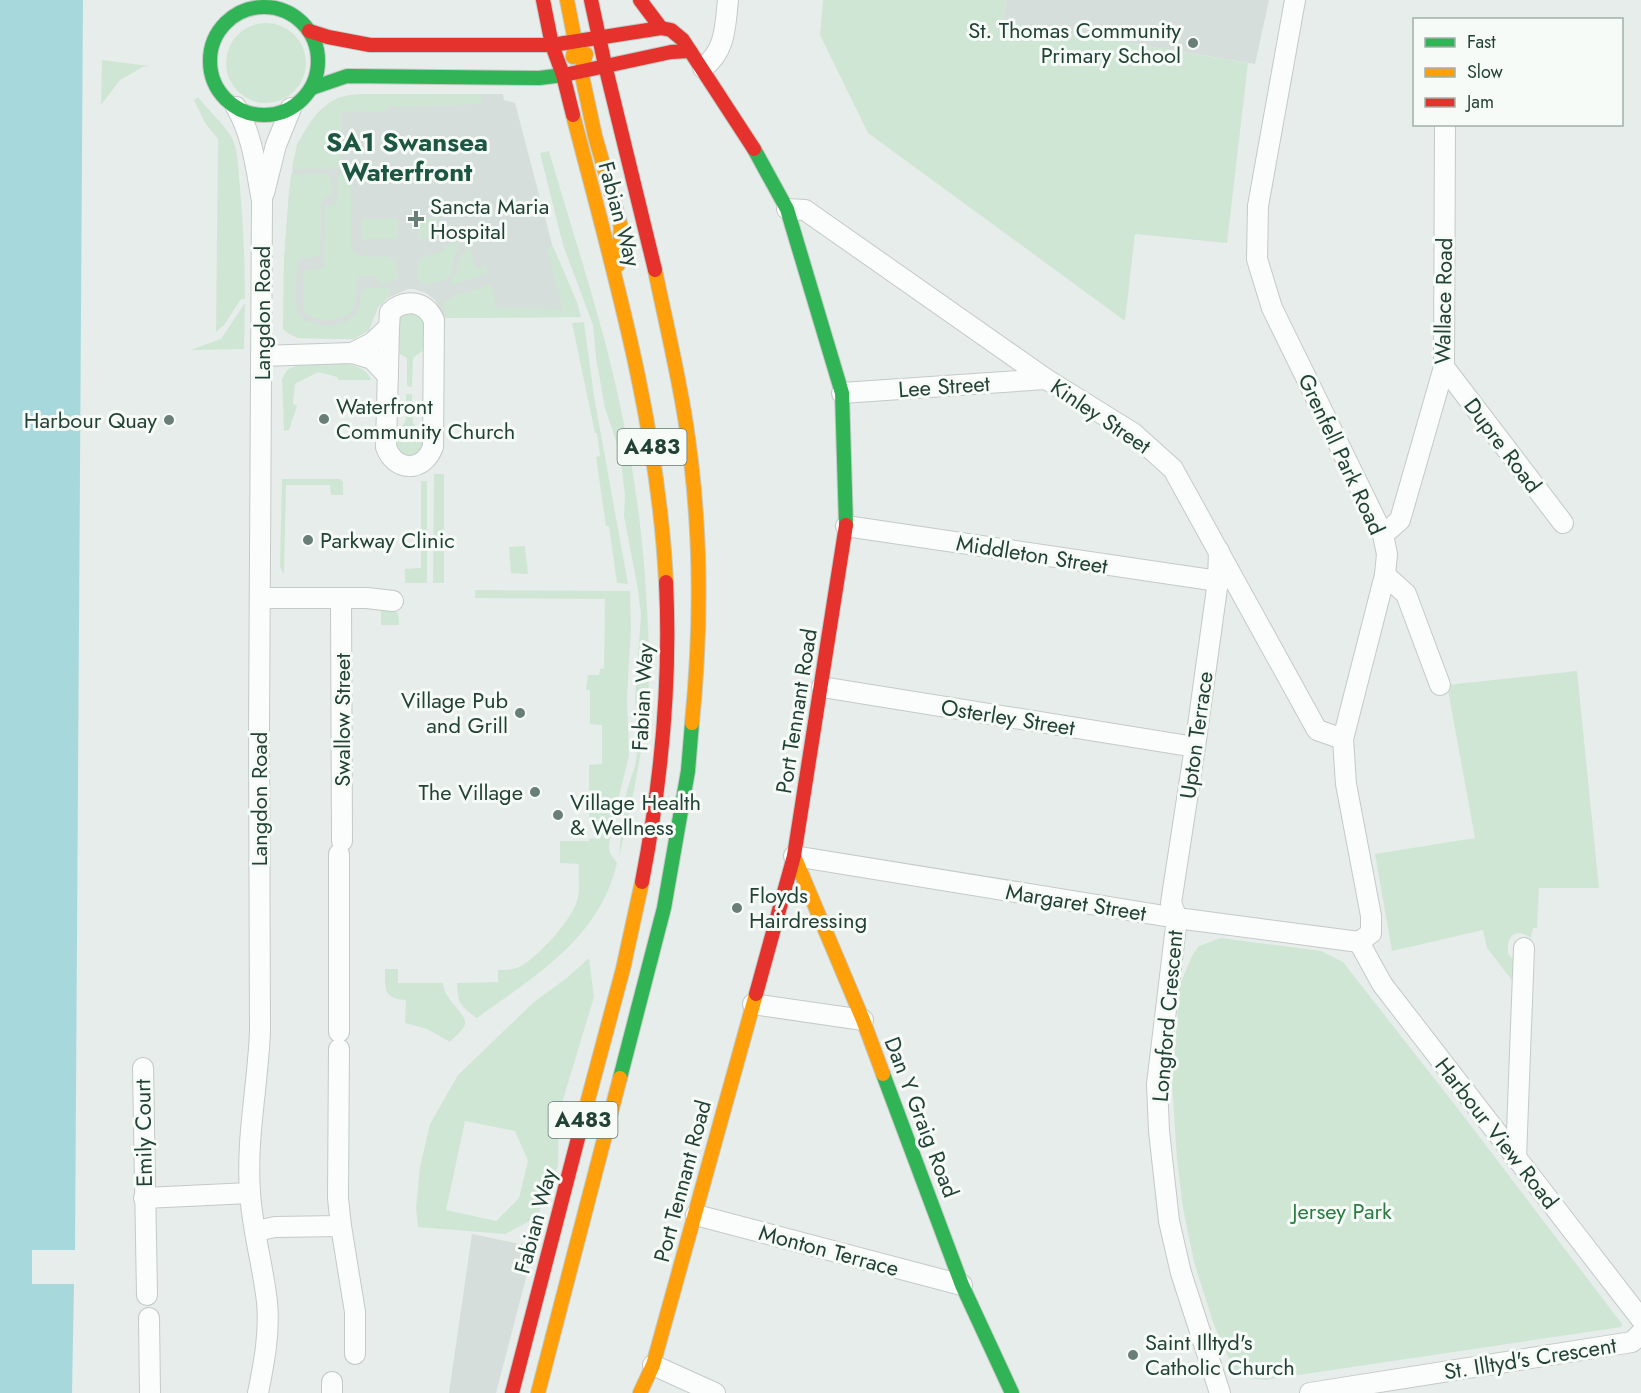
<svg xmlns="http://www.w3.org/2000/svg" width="1641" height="1393" font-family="Jost,sans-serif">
<rect width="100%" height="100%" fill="#e7edea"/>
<g fill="#d5deda">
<polygon points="1006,0 1269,0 1255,64 1003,22"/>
<polygon points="360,94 503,94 504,100 515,103 571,317 445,318 435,300 426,293 414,289 408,289 388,298 378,307 369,330 354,339 298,338 288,333 283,329 284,260 289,191 297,144 316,115 330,102"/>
<polygon points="472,1234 534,1247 496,1393 449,1393"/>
</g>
<g fill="#d0e6d5" fill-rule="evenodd">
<polygon points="823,0 1006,0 1003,22 1248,63 1227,243 1135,234 1125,321 868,133 820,35"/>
<circle cx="266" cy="63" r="40"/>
<polygon points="102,60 150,66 143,67 120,80 101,105"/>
<path d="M 360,94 L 481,94 L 482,104 L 387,107 L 387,111 L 342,112 L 341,168 L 292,169 C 295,144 310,115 332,101 C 340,96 350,95 360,94 Z"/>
<path d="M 198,97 C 208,110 227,127 233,140 C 239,154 238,172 240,187 C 243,224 245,261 245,299 L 241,299 L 224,325 L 216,332 L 218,139 L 205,123 L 194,100 Z"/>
<path d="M 549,151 C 567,213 587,275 604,338 C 626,421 641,506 646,592 C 648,627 651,662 648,696 C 643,751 632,803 619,857 L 623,814 L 627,790 L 635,766 L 638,746 L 635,697 L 641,615 L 638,590 L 624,516 L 625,496 L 620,453 L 605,408 L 596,358 L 593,325 L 563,245 L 540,153 Z"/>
<path d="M 291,174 L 329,174 C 332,178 335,192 330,196 C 328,197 324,198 322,200 L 321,205 L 320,255 L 298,259 C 297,272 293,304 299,315 C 305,326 338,328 348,321 C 358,314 361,305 361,293 L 365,288 L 391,288 L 388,297 L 378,307 L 369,330 L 354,339 L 298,338 L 288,333 L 283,329 L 284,260 Z"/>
<path d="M 337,175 L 351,175 L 351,247 C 364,272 398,236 398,279 L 391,279 L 391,283 L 381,284 L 375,276 L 359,276 C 353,290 360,297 350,314 C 337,320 312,324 303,310 L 303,274 L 304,271 L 324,268 L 325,206 L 337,204 Z"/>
<polygon points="419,218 437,218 436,238 419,239"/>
<polygon points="362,219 398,219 398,237 396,239 362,239"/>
<polygon points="449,243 460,243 452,262 453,269 449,277 438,282 423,284 417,276 419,260 430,254 442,252"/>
<polygon points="553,246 577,302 581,317 445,318 445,308 440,307 451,297 491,285 497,308 563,309 547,248"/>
<path d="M 470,247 L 476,268 L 486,265 L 488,274 L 449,285 C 458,273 457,256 470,247 Z"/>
<polygon points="245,303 244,349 190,350 221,339"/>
<path d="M 412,310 C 429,322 425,330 425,349 L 413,358 L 412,387 L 407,386 L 407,358 L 393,350 L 396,318 Z"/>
<polygon points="584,322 594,396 628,584 617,583 609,526 606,526 596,457 600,456 597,433 595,433 572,323"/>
<path d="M 302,363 C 322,364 363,357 371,380 L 339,380 L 337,377 L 318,372 L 295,384 L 293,404 L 297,406 L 289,430 L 284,431 L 282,379 L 287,370 Z"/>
<path d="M 406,394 L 412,394 L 413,424 L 426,433 L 424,450 L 412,457 L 404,455 L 396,447 L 395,430 C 411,425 406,409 406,394 Z"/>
<polygon points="434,474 444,474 444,583 433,583"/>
<polygon points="282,479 340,479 343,482 343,495 331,495 330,485 286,485 284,574 280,567"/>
<polygon points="421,481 427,481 427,583 405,583 405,569 421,568"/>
<polygon points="525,546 528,574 511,573 509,547"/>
<path d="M 475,590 L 630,591 L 631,629 L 627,697 L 629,756 L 613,820 L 609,846 L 610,853 L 617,863 C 600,938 535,976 477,1018 C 460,1006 458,1004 457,983 L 498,982 L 498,970 C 507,970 514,970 521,966 C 540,955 574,918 578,897 C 580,887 578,874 579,864 L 560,863 L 560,841 L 589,841 L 589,839 L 595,838 L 595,819 L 589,818 L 589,765 L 602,764 L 602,725 L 590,724 L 590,690 L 586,690 L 588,675 L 599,675 L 600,669 L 604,668 L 605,599 L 475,598 Z"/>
<path d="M 381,606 C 396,608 399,610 399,625 L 381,625 Z"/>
<path d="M 1577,671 L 1599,888 L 1539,888 L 1537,928 L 1533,928 L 1531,938 C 1515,927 1506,936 1508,954 L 1515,961 L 1514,983 L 1487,948 L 1483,930 L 1392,951 L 1375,854 L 1475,838 L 1447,685 Z"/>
<polygon points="1221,938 1321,951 1343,962 1462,1114 1622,1324 1621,1327 1265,1380 1248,1378 1234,1370 1214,1325 1194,1262 1183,1208 1177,1160 1172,1084 1180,984 1193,954 1199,946"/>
<path d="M 589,958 L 594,997 L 559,1113 L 558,1166 L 537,1217 L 505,1234 L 418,1227 L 416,1207 L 420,1167 L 430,1124 L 458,1075 L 534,1002 L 568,977 ZM 465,1121 L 515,1131 L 528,1161 L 519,1198 L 496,1221 L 446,1210 Z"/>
<path d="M 385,969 L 398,969 L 398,983 L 443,983 C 444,1001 467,1013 465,1024 C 464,1030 454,1037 450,1042 L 427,1029 L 405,1023 L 406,1000 C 383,999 385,988 385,969 Z"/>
</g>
<polygon fill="#a7d9dc" points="0,0 83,0 75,1250 32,1250 32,1284 74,1284 72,1393 0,1393"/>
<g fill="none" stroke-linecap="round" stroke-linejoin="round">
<g stroke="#c4cac7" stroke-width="22">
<g id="street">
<polyline points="1295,0 1258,206 1257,259 1272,308 1383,535 1387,554 1385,575 1343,739 1346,784 1371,916 1371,933 1359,942"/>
<path d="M 703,68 C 726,50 725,27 728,0"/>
<path d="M 236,107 C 253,136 256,169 262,201 L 259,731 L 260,1031 C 258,1085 246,1138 250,1192 C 252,1229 263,1265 267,1302 C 270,1333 264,1363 258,1393"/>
<polyline points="264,193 276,145 291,108"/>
<polyline points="787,209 805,210 1046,379 1133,433 1173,469 1317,730 1343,739"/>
<path d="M 352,353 L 372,343 L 389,327 L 390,312 C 406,298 425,301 434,320 L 433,447 C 423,473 395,472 386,447 L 389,327"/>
<polyline points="261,356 352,353 372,359 388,376"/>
<polyline points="1444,367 1563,523"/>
<polyline points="842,393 1046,379"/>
<polyline points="846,526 1218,581"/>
<polyline points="1383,535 1400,520 1444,367 1445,124"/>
<polyline points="1219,551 1218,581 1195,747 1171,903 1177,918 1157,1084 1159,1131 1169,1221 1181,1273 1220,1393"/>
<polyline points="1385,575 1406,594 1440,685"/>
<polyline points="261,598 367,598 393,601"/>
<polyline points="341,598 342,841"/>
<polyline points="822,687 1195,747"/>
<polyline points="339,854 339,1032"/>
<polyline points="794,856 1177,918 1359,942"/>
<polyline points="1359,942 1382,984 1641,1319"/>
<polyline points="753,1004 863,1020"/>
<polyline points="339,1049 338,1198 341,1226 355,1312 355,1354"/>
<polyline points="143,1068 147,1295"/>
<polyline points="1516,1158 1524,948"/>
<polyline points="144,1198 250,1193"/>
<polyline points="696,1215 962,1285"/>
<polyline points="256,1231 275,1227 341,1226"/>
<polyline points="149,1318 150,1393"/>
<polyline points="653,1365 715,1393"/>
<polyline points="332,1382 332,1393"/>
<polyline points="1310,1393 1632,1342 1641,1333"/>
</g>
</g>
<g stroke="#c3cac7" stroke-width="16">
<g id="fast">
<circle cx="264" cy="61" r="54"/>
<polyline points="312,88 347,76 539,78 564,75"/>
<polyline points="754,149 787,209 842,393 846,525"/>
<polyline points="883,1074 962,1285 1012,1393"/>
<polyline points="620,1078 664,908 688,771 692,723"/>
</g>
</g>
<g stroke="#c3cac7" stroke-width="16">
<g id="slow">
<polyline points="567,0 575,41 573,57"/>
<polyline points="586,54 581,71 595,136 621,227 618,265"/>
<path d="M 573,115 C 613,269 658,421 666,582"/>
<path d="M 655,270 C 665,319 677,368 685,418 C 701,517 702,623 692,723"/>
<polyline points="794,856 863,1020 883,1074"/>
<polyline points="584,1115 623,969 642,882"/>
<polyline points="538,1393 620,1078"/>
<polyline points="640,1393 653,1365 756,994"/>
</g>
</g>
<g stroke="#c3cac7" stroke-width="16">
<g id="jam">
<polyline points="543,0 552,45 563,75 573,115"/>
<polyline points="591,0 605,65 655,270"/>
<polyline points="640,0 661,28"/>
<polyline points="309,31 328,37 370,45 552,45 661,28 671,30 683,40 754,149"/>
<polyline points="564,75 671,52 690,51"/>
<path d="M 642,882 C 661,784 671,682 666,582"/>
<polyline points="756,994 794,856 846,525"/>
<polyline points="512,1393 584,1115"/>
</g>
</g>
<use href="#street" stroke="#fbfcfc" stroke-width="20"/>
<use href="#fast" stroke="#30b455" stroke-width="14"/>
<use href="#slow" stroke="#ff9f0a" stroke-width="14"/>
<use href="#jam" stroke="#e5322d" stroke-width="14"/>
</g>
<g fill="#687e76" stroke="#f6fbf8" stroke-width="2">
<circle cx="1193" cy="43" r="6"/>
<path d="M413 210h6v6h6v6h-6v6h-6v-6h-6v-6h6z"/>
<circle cx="324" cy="419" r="6"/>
<circle cx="169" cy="420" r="6"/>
<circle cx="308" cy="540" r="6"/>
<circle cx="520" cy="713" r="6"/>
<circle cx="535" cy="792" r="6"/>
<circle cx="558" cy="815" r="6"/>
<circle cx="737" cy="908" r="6"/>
<circle cx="1133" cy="1355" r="6"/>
</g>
<g text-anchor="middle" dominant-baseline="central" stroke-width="6" stroke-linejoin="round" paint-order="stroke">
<g fill="#f6fbf8" stroke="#627a71" stroke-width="1.5">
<rect x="617.5" y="429" width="69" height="36" rx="4.5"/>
<rect x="548.5" y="1102" width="69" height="36" rx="4.5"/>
</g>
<g font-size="21" font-weight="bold" fill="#234237">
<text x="652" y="447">A483</text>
<text x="583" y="1120">A483</text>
</g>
<g font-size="22" fill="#234237" stroke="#f6fbf8" text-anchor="start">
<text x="1181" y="30" text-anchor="end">St. Thomas Community<tspan x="1181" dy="25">Primary School</tspan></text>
<text x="430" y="206">Sancta Maria<tspan x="430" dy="25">Hospital</tspan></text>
<text x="336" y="406">Waterfront<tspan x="336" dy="25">Community Church</tspan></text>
<text x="157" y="420" text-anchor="end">Harbour Quay</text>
<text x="320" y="540">Parkway Clinic</text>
<text x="508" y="700" text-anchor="end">Village Pub<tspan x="508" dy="25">and Grill</tspan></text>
<text x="523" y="792" text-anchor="end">The Village</text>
<text x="570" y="802">Village Health<tspan x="570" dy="25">&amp; Wellness</tspan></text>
<text x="749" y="895">Floyds<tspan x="749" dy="25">Hairdressing</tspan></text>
<text x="1145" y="1342">Saint Illtyd's<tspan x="1145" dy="25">Catholic Church</tspan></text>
</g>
<g font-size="22" fill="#234237" stroke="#f6fbf8">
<text transform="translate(620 214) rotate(75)">Fabian Way</text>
<text transform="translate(1443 301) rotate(-89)">Wallace Road</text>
<text transform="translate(262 313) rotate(-90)">Langdon Road</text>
<text transform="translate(944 386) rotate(-4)">Lee Street</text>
<text transform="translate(1101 416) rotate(34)">Kinley Street</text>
<text transform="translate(1503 445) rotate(53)">Dupre Road</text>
<text transform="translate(1342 454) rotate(65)">Grenfell Park Road</text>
<text transform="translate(1032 554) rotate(9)">Middleton Street</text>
<text transform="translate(642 697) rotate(-87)">Fabian Way</text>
<text transform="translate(796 711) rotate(-81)">Port Tennant Road</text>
<text transform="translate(1008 717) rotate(9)">Osterley Street</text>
<text transform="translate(342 720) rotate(-90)">Swallow Street</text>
<text transform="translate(1196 735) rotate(-82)">Upton Terrace</text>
<text transform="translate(259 799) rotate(-90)">Langdon Road</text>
<text transform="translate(1076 902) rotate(9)">Margaret Street</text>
<text transform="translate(1167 1016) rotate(-85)">Longford Crescent</text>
<text transform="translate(922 1117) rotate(69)">Dan Y Graig Road</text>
<text transform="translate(143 1133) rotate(-91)">Emily Court</text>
<text transform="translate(1497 1133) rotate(52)">Harbour View Road</text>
<text transform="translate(682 1181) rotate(-75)">Port Tennant Road</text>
<text transform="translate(535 1221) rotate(-75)">Fabian Way</text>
<text transform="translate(829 1250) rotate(15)">Monton Terrace</text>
<text transform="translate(1530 1358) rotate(-9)">St. Illtyd's Crescent</text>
</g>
<g font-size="22" fill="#2b7c43" stroke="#f6fbf8">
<text x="1342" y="1211">Jersey Park</text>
</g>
<g font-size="26" font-weight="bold" fill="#1d5643" stroke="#f6fbf8">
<text x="407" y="142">SA1 Swansea<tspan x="407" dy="30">Waterfront</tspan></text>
</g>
</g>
<rect x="1413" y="18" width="210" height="108" fill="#f6fbf8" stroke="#a2b1ab" stroke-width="1.5"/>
<rect x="1425" y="38" width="30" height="9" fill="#30b455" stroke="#a2b1ab" stroke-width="1.5"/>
<text x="1467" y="48" font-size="18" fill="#234237">Fast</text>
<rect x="1425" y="68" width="30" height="9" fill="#ff9f0a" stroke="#a2b1ab" stroke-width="1.5"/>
<text x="1467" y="78" font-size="18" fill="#234237">Slow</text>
<rect x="1425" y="98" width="30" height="9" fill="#e5322d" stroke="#a2b1ab" stroke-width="1.5"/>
<text x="1467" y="108" font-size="18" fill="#234237">Jam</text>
</svg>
